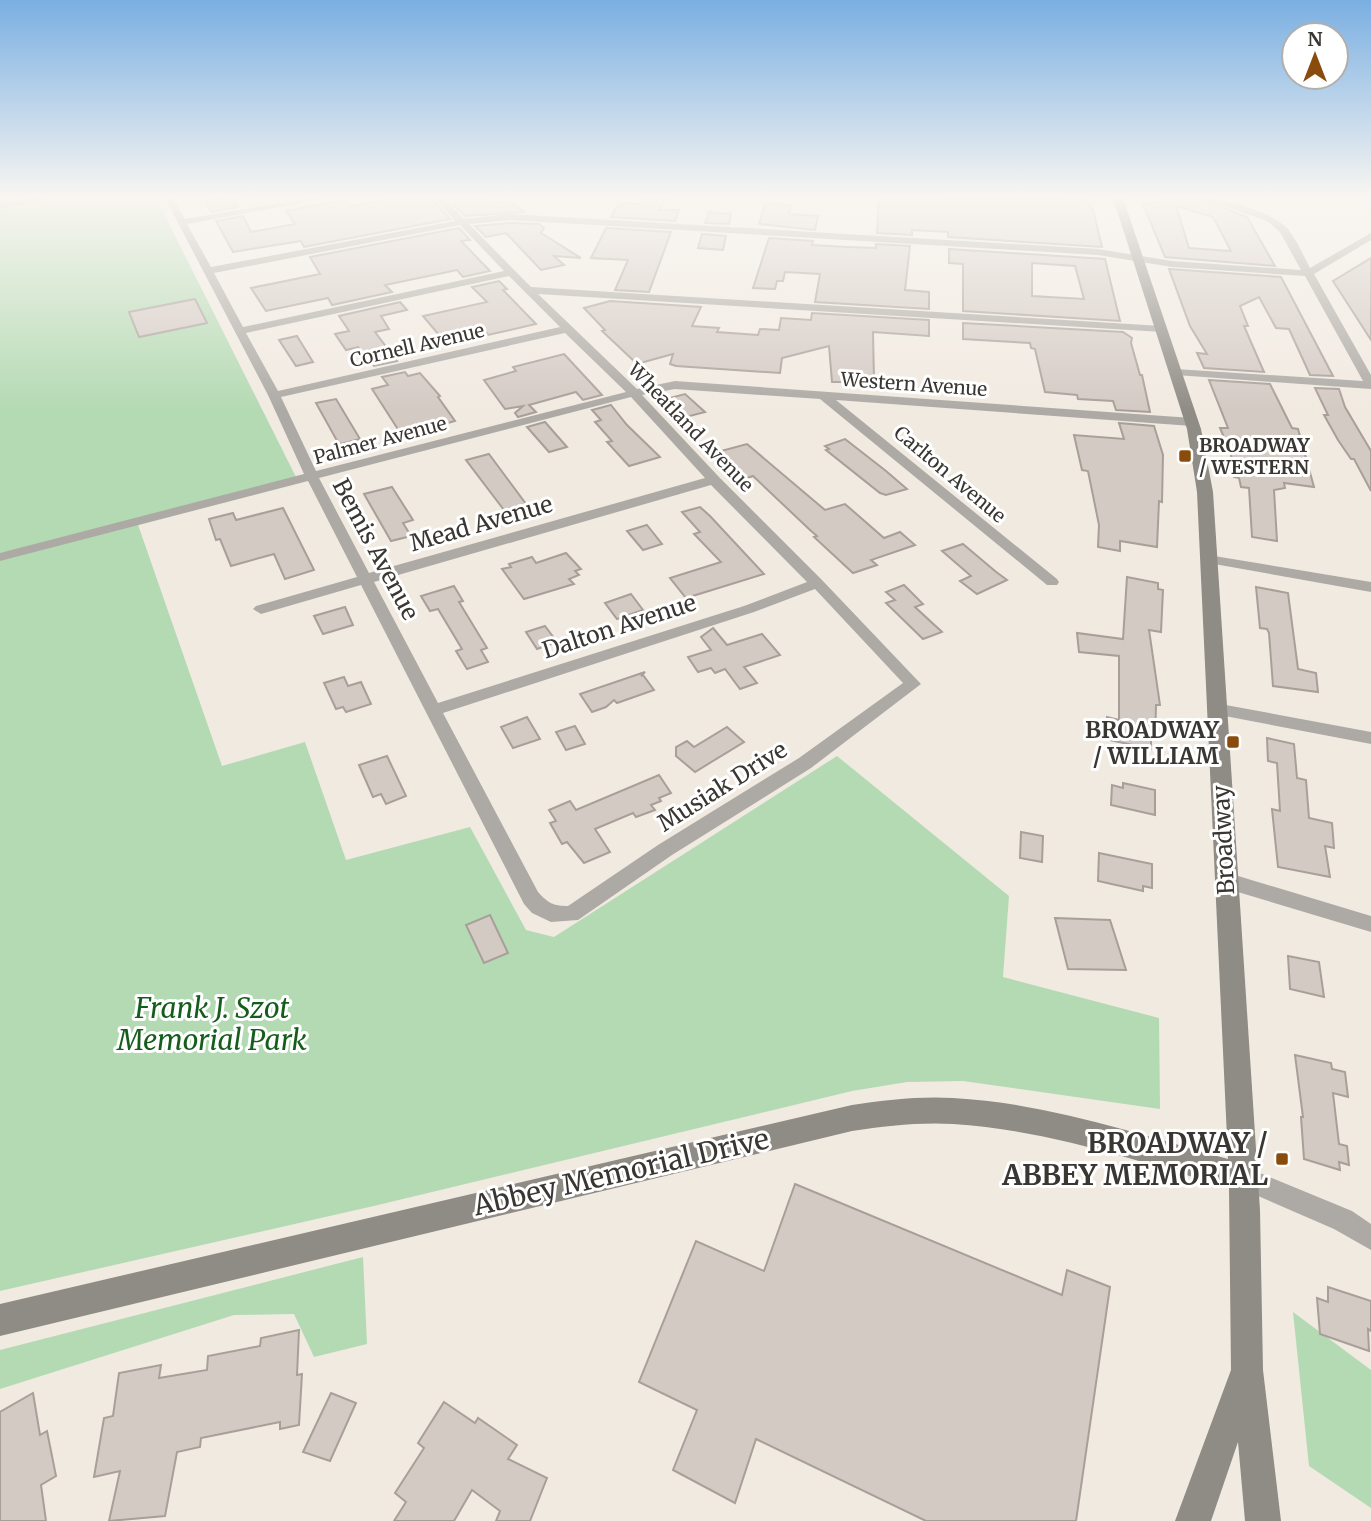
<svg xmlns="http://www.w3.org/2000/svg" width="1371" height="1521" font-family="Merriweather,serif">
<rect width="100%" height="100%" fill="#f1eae1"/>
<g fill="#b4dab3">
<polygon points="0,198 156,198 296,477 136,519 222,766 305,742 346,860 470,827 526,930 554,937 837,756 1009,896 1003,977 1159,1018 1160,1109 963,1081 907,1082 852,1091 378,1205 0,1291"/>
<polygon points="363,1257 367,1344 314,1357 294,1314 234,1315 0,1389 0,1350"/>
<polygon points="1293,1312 1371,1370 1371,1508 1309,1466"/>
</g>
<g fill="#d4cac4" stroke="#a99f99" stroke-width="2" fill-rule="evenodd">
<polygon points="226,198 233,198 238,207 211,212 205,201"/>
<polygon points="397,198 431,198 450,219 304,247 301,241 233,252 216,221 243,216 251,232 295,224 286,211 341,201 347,202 351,206"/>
<polygon points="446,198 486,198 493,203 508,201 524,212 465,216"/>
<polygon points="647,198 666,198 659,210 679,210 675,221 611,217 617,206 622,206 623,203 643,204"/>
<polygon points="879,198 1086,200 1093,210 1102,247 948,237 948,232 912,230 912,235 877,233"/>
<path d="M 1164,198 L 1198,198 L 1247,217 L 1275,266 L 1165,257 L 1143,204 L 1164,202 ZM 1176,206 L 1213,217 L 1231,251 L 1189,248 Z"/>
<polygon points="765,204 791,205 789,214 818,216 815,230 759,224"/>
<polygon points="709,212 731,214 729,224 705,223"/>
<polygon points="510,223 539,224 544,228 541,233 581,258 554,256 564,265 541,270 506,233 486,237 475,226"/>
<polygon points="459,228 470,240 461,241 490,271 463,277 457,270 385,285 392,292 332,305 328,298 266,311 251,288 320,274 310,257"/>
<polygon points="606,228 671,232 649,292 615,290 628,260 591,258"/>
<polygon points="702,234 726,236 723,250 698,248"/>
<polygon points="769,238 813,241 812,245 848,247 876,248 876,244 910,246 905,290 929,292 929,309 815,302 820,274 785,272 783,281 777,281 775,289 753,288"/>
<path d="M 949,249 L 1105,259 L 1120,321 L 963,311 L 963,264 L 949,263 ZM 1032,263 L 1075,266 L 1084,299 L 1032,296 Z"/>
<polygon points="1371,258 1371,340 1333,281"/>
<polygon points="1169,269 1281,277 1333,376 1310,375 1289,329 1276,328 1259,297 1240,306 1248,326 1244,326 1264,372 1204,368 1197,353 1207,354 1190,326"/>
<polygon points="499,281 507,289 503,290 536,324 488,335 485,331 444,341 423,316 487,302 472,287"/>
<polygon points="195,299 207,323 139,337 129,312"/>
<polygon points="610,301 701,307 692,326 719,328 717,332 758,335 760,329 779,330 781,318 811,320 812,313 929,320 929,336 873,332 874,380 852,378 852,382 832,382 829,346 782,358 780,373 676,366 670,364 673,354 637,364 602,331 605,330 584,308"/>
<polygon points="400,302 407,310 381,316 389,329 375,332 397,361 374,366 358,347 346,350 335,334 349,331 339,316"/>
<polygon points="963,323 1123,332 1132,338 1131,343 1140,375 1142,375 1150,412 1116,410 1113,401 1078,399 1077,395 1045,392 1035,349 1031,348 1030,343 963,339"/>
<polygon points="297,336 313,362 296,366 279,340"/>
<polygon points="564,354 602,395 583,400 576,392 529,405 536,412 518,417 515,413 523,406 505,409 484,380 516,371 513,367"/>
<polygon points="405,372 408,376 420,373 440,396 438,397 455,421 407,435 404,430 399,431 372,389 388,385 382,377"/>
<polygon points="1209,380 1270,384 1292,428 1298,429 1314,487 1284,483 1285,488 1274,490 1277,541 1252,537 1249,488 1241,487 1239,478 1234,477 1231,454 1220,428 1228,428"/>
<polygon points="1315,388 1339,389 1345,407 1371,451 1371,491 1354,459 1351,459 1338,440 1324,415 1328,415"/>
<polygon points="685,394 705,412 686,417 666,399"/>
<polygon points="336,399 360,439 341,444 336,439 316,403"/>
<polygon points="611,405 627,425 660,457 629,466 607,442 612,441 595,422 601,420 592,410"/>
<polygon points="545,422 567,447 549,452 527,427"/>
<polygon points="1119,423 1154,426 1163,455 1162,502 1159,501 1157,547 1120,541 1120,551 1098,547 1099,525 1088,471 1082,470 1074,435 1124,439"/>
<polygon points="845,439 886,471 907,489 886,495 880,493 826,450 829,449 825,446"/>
<polygon points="747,444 825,510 845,504 884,538 900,532 915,545 871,560 877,565 853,573 814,537 817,536 810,530 753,476 747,478 721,451"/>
<polygon points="489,454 526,504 504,510 466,460"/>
<polygon points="392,487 413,520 403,523 411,536 391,541 364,494"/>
<polygon points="700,507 710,516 764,574 686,598 670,578 721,562 694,534 700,532 682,512"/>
<polygon points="283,508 314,570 285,579 274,554 231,566 220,539 216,540 209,519 233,513 236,520"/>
<polygon points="647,525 662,544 643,550 627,531"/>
<polygon points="963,544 995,571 1007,580 977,594 960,581 971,576 942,551"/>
<polygon points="566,553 581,569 575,571 579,575 569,579 574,584 524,599 502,569 511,567 509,564 532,557 536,563"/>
<polygon points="1127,577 1158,583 1158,589 1163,590 1161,632 1149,630 1160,705 1156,705 1155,740 1151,739 1151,749 1105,739 1107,717 1119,720 1119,656 1079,652 1077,633 1123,639"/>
<polygon points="904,585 923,604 915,607 942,632 923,639 886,603 895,600 886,592"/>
<polygon points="454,586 463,601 459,602 487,648 481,650 488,662 467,669 456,651 462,649 438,609 430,611 421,596"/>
<polygon points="1256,587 1288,593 1298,669 1316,673 1318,692 1273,686 1269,633 1267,629 1260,628"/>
<polygon points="631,594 643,610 617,619 605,603"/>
<polygon points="345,607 353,625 323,634 314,616"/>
<polygon points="545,626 557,642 537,649 526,632"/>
<polygon points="713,628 727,645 762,634 780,655 744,667 757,683 740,689 725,669 715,673 711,668 698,672 688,657 711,650 701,637"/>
<polygon points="645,672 641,676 643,675 654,690 617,703 614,700 606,707 592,712 580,694"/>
<polygon points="344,677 348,686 361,682 371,704 346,712 343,707 336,709 324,683"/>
<polygon points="527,717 540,739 513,748 501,727"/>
<polygon points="575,726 585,744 566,750 556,732"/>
<polygon points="727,727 744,742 695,772 676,756 676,747 687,741 694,747"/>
<polygon points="1267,738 1294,744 1297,778 1306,780 1309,818 1332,823 1334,848 1325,846 1330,877 1278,867 1272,809 1280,811 1277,763 1268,761"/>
<polygon points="387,756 406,796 386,804 381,794 373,797 359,765"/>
<polygon points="659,775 671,793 659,798 661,801 651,805 655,810 636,817 633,813 595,829 610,852 584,863 567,842 562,844 550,823 556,821 549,810 570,801 576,810"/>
<polygon points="1123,783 1155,790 1155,815 1111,805 1112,785 1123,788"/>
<polygon points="1021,832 1043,836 1042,862 1020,858"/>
<polygon points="1099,853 1152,864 1152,888 1143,886 1143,891 1098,881"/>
<polygon points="490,915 508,953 484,963 466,925"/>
<polygon points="1055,918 1110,920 1126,970 1068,969"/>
<polygon points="1288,956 1319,962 1324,997 1290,989"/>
<polygon points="1295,1055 1331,1063 1332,1069 1345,1072 1348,1097 1333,1093 1339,1144 1347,1146 1349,1165 1339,1162 1340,1170 1304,1159 1301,1117 1303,1117"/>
<polygon points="795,1184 1062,1295 1067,1270 1110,1287 1076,1521 926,1521 756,1439 735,1503 673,1470 697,1410 639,1382 696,1241 764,1271"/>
<polygon points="1328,1287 1371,1301 1371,1331 1368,1329 1369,1351 1320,1334 1317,1298 1328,1302"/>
<polygon points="299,1330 297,1375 302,1374 299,1425 280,1429 280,1422 201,1438 200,1447 177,1452 165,1516 109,1521 120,1471 94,1477 104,1418 113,1416 119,1373 161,1365 159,1378 207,1370 208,1356 260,1346 261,1338"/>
<polygon points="33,1393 40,1435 47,1431 56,1476 41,1485 46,1521 0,1521 0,1412"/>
<polygon points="331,1393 356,1403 330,1461 303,1452"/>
<polygon points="444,1402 475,1423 478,1418 517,1445 508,1459 547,1478 530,1521 496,1521 500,1511 472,1490 454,1521 394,1521 406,1502 395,1493 424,1448 418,1443"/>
</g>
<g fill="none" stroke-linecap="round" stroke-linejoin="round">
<g fill="#adaaa6" fill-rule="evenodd">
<polygon points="34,198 53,198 0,209 0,203"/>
<path d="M 165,198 L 173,198 L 185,219 L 310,198 L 328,198 L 187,224 L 211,267 L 455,221 L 434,198 L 443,198 L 464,219 L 510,214 L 1098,249 L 1172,261 L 1301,270 L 1280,232 L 1267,221 L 1201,198 C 1221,197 1275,213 1288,229 C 1297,240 1303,255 1310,268 L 1371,233 L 1371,240 L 1314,274 L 1371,375 L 1371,389 L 1176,375 L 1170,372 L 1176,369 L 1363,381 L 1305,276 L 1172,267 L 1098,255 L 510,220 L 469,224 L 531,287 L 1162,326 L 1167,329 L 1162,332 L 538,294 L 637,389 L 675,381 L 1192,418 L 1198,422 L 1192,426 L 836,400 L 1057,579 L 1059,582 L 1057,585 L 1047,585 L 820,399 L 675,389 L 642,395 L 719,477 L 822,580 L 921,684 L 811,768 L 672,855 L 578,920 L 551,922 L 532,913 L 524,904 L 361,585 L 261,614 L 253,609 L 256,606 L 357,577 L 308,481 L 0,561 L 0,553 L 304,474 L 268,395 ZM 460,225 L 504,271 L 243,327 L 214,273 ZM 509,276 L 560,327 L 278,391 L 246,333 ZM 565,333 L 626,392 L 316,471 L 281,397 ZM 631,397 L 705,478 L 369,573 L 319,478 ZM 711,485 L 807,582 L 744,606 L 438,703 L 374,582 ZM 815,589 L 903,683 L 799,758 L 658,845 L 568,906 C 553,906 548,903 538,892 L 443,713 L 754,612 Z"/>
<polygon points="1208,555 1371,582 1371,592 1203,562 1201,559"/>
<polygon points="1215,703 1371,732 1371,744 1209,713 1207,709"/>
<polygon points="1225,872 1371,916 1371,932 1218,886 1215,880 1218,874"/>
<polygon points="1243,1166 1352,1211 1371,1224 1371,1250 1334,1229 1235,1186 1231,1178 1235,1170"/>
</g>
<path fill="#8f8b85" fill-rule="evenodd" d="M 1113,198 L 1123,198 L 1201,429 L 1213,492 L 1260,1210 L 1263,1370 L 1281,1521 L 1245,1521 L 1238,1442 L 1211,1521 L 1175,1521 L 1231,1370 L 1229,1188 C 1139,1161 1048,1130 953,1124 C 919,1122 886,1126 852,1131 L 0,1336 L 0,1304 L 852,1105 C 886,1100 919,1096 953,1098 C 1047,1103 1138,1134 1228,1159 L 1197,492 L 1187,429 Z"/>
</g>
<linearGradient id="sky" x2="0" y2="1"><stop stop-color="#7aafe2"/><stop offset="0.48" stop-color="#f9f6f2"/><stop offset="1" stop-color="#f9f6f2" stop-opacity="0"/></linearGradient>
<rect width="1371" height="411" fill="url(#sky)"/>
<g fill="#894c0d" stroke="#fff" stroke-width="2.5">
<rect x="1178" y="449" width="14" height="14" rx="3.5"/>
<rect x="1226" y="735" width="14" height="14" rx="3.5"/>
<rect x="1275" y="1152" width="14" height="14" rx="3.5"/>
</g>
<g text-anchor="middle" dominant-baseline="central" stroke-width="6" stroke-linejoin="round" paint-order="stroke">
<g font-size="19" fill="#3a3733" stroke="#fff">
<text transform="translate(417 345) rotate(-13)">Cornell Avenue</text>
<text transform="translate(914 384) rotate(4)">Western Avenue</text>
<text transform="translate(691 427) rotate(46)">Wheatland Avenue</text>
<text transform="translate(380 440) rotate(-15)">Palmer Avenue</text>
<text transform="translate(950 474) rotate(40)">Carlton Avenue</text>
</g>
<g font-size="19" font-weight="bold" fill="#3a3733" stroke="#fff" text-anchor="start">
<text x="1199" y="445">BROADWAY<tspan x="1199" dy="22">/ WESTERN</tspan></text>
</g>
<g font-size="23" fill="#3a3733" stroke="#fff">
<text transform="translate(481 523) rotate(-16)">Mead Avenue</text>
<text transform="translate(376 549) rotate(62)">Bemis Avenue</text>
<text transform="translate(619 626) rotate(-18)">Dalton Avenue</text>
<text transform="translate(722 786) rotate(-32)">Musiak Drive</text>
<text transform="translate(1223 840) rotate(-93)">Broadway</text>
</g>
<g font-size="23" font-weight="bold" fill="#3a3733" stroke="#fff" text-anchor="end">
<text x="1219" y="729">BROADWAY<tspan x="1219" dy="26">/ WILLIAM</tspan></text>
</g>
<g font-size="28" font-style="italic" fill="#165d1c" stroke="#fff">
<text x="212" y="1008">Frank J. Szot<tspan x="212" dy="32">Memorial Park</tspan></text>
</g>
<g font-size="28" font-weight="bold" fill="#3a3733" stroke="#fff" text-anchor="end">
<text x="1268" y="1143">BROADWAY /<tspan x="1268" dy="32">ABBEY MEMORIAL</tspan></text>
</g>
<g font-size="28" fill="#3a3733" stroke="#fff">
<text transform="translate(621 1172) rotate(-13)">Abbey Memorial Drive</text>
</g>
</g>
<g transform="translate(1315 56)"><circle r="33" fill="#ffffff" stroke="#b0afad" stroke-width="2"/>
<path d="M0-5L12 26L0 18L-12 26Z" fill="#894c0d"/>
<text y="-10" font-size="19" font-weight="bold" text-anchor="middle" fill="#3a3733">N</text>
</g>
</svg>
